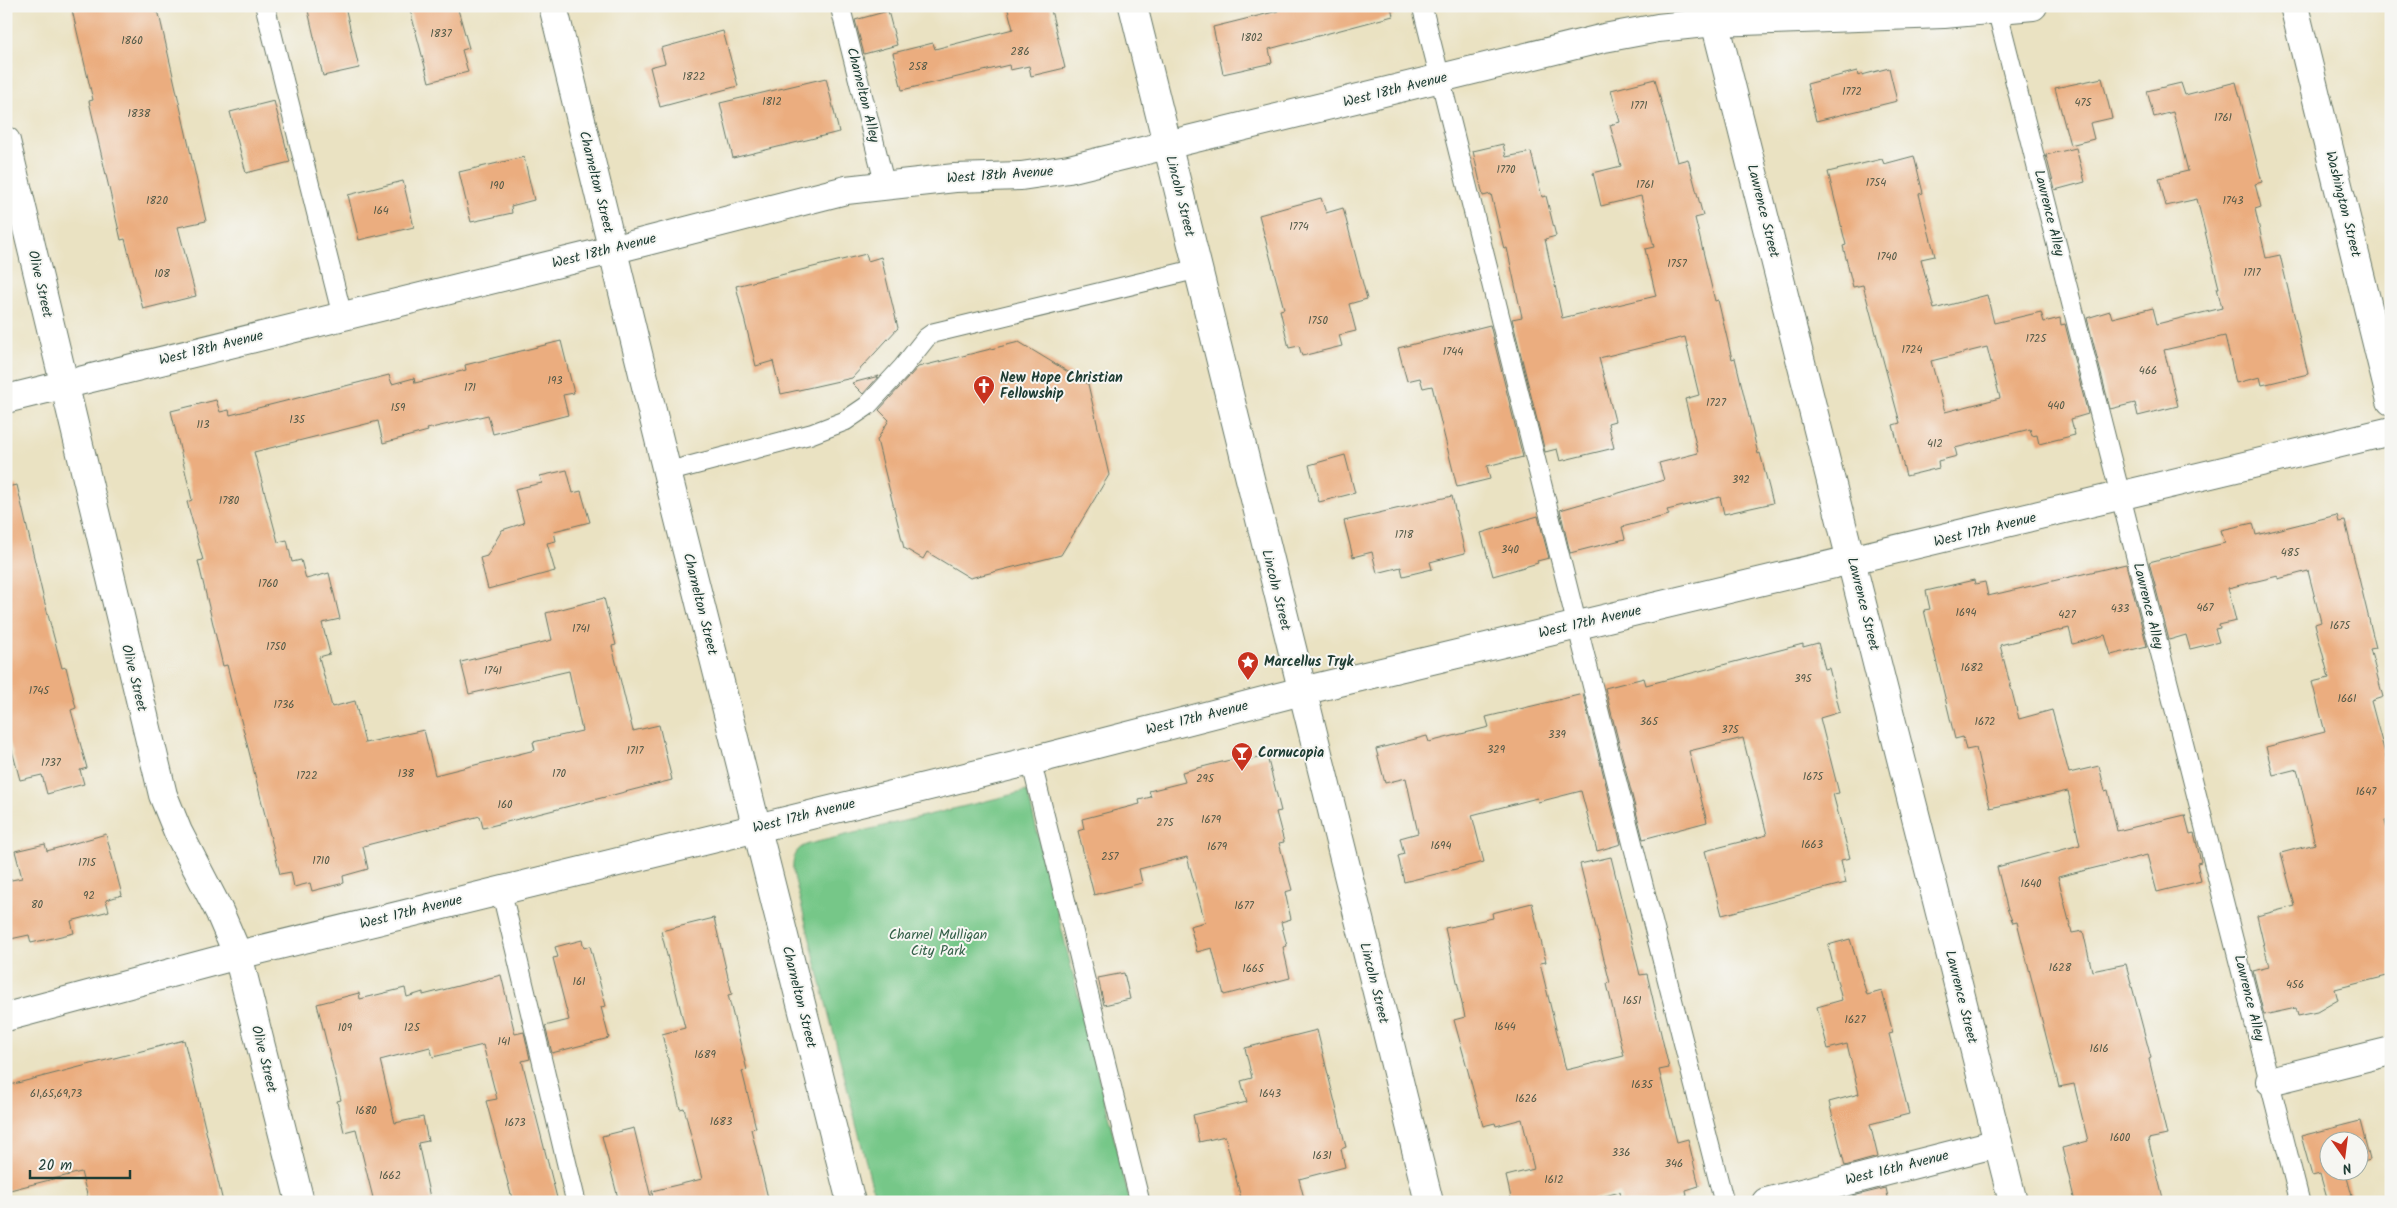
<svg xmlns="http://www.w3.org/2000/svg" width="2397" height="1208" font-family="Kalam,sans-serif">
<rect width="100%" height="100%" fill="#f6f6f2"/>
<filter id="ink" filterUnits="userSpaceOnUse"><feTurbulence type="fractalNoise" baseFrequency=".02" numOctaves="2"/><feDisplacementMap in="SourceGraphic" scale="10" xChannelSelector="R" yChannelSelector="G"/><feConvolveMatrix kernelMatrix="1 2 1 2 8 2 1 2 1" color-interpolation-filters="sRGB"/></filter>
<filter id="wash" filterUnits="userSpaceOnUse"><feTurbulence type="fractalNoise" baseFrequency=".0096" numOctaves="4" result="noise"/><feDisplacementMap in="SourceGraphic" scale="20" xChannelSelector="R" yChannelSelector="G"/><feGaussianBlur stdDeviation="1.12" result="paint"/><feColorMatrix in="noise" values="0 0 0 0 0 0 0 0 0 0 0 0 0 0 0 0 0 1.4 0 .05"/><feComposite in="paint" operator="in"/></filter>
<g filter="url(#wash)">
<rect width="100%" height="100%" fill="#eae2c2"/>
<path fill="#76c788" stroke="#4a825e" d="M 1027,791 L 1130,1202 L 876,1202 L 793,872 C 792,858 795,848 809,844 Z"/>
<g id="blocks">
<g fill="#ebad7f" fill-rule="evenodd">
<polygon points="87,6 147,6 159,14 206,221 178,227 196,296 143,309 125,239 121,240 89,101 93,100 72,10"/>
<polygon points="307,6 345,6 359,68 323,76"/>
<polygon points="409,6 457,6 469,48 462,50 468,72 429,82"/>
<polygon points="1007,6 1050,6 1065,68 1031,76 1029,66 1010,70 1009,65 902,90 893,53 933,43 935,49 1013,29"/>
<polygon points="1277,6 1391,6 1393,16 1269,49 1272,63 1223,74 1213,27 1278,11"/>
<polygon points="888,11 897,45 864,54 855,20"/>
<polygon points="723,31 738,86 660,107 650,67 665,63 661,48"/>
<polygon points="1889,68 1897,101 1816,121 1807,84 1857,71 1858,76"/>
<polygon points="826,78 839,132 733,158 720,103"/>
<polygon points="2102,78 2112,118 2090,123 2094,139 2070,145 2055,88"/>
<polygon points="1655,79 1677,162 1688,159 1703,216 1695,218 1715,301 1718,300 1732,359 1735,358 1758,454 1760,453 1773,503 1724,514 1720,497 1667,510 1669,515 1622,527 1625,539 1570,553 1560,510 1664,480 1659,463 1698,453 1685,399 1699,395 1685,337 1599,358 1615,421 1608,423 1614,448 1560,461 1557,449 1545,452 1512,319 1522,317 1507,248 1504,249 1491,194 1483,196 1473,151 1503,144 1506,157 1531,152 1542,197 1546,196 1556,236 1545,239 1562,318 1656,296 1645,249 1654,247 1641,196 1601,206 1593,173 1621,166 1610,125 1620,122 1611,90"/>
<polygon points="2236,82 2262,182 2255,184 2261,207 2255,209 2266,258 2280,255 2308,374 2262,385 2260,377 2236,383 2225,336 2164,350 2178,406 2138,416 2135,403 2110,409 2087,318 2110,311 2112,318 2153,308 2157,324 2222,308 2217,288 2219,288 2197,199 2166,206 2159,178 2188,171 2173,112 2154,117 2147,91 2181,83 2185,95"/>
<polygon points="274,101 290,162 246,173 230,112"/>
<polygon points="2076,148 2085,182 2055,190 2046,155"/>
<path d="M 1914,156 L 1923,193 L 1919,194 L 1935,256 L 1921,259 L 1934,309 L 1987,295 L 1994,323 L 2041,312 L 2044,322 L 2060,318 L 2061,325 L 2065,324 L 2088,414 L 2071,419 L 2075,435 L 2039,444 L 2037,435 L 2032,436 L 2030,429 L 1955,448 L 1957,456 L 1938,461 L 1939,468 L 1906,476 L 1893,425 L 1900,423 L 1863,285 L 1853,287 L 1843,246 L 1846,245 L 1828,172 L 1882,159 L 1884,164 ZM 1987,347 L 2000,398 L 1945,412 L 1931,361 Z"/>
<polygon points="524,157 534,200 511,206 512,213 471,222 459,172"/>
<polygon points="403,181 414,227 359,240 348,195"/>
<polygon points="1321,198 1326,213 1343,208 1367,299 1349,304 1356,331 1339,335 1342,346 1302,356 1299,346 1289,348 1280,310 1284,309 1259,215"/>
<polygon points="866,254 868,261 881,257 898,328 852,378 781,394 773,361 756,366 736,286"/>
<polygon points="1490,325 1523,457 1487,466 1490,479 1457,487 1432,386 1423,388 1420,378 1407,381 1398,348"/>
<polygon points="561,341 574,393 563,395 568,415 493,434 488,415 427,429 428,431 383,443 378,421 254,452 278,542 287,540 292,562 301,560 306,579 329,573 340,619 322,623 330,654 319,657 332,707 355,701 365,743 424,730 435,775 535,750 533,742 582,731 569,671 469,694 461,662 552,640 546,613 604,598 616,645 612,646 633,731 659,725 672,780 483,828 480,816 363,846 368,869 343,876 344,883 312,891 310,883 294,887 291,872 280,874 227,665 223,666 198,561 203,560 187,502 192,500 171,411 216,400 220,412 229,410 230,415 389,375 392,384 414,378 415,383 466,370 465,365"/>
<polygon points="1019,342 1088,384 1109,475 1061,555 970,578 927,552 923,559 904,548 877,440 889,420 879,410 918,367"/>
<polygon points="879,376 863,394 852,383"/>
<polygon points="1345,455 1355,493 1319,502 1309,465"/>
<polygon points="567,470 573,493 581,491 590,522 554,531 556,541 547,543 555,571 488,589 480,558 487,556 502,530 524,523 515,489 542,483 540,476"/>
<polygon points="17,485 43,596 62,668 66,667 76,708 71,710 87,768 80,770 84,784 47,794 42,775 20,780 6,728 6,487"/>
<polygon points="1452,496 1465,553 1430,562 1432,569 1403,576 1401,567 1377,573 1372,552 1353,557 1344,521"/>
<polygon points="2337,515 2339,522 2345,521 2376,648 2370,649 2383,697 2371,701 2391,776 2391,820 2385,821 2391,845 2391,975 2335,989 2338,1000 2317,1012 2298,1016 2296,1008 2264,1015 2253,971 2269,967 2257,916 2295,906 2281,853 2315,844 2297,769 2273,775 2266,747 2325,732 2312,682 2329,678 2315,624 2321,622 2308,571 2278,579 2278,576 2228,588 2236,621 2219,625 2220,628 2215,629 2219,642 2190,649 2186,635 2169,640 2149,562 2225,543 2221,530 2253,523 2256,535"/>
<polygon points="1538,516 1549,558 1537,561 1538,563 1493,576 1481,533"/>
<polygon points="2126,564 2147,646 2111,655 2105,635 2073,644 2069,628 2000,645 2019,719 2052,710 2069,773 2099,766 2105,791 2108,790 2117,831 2185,815 2190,834 2194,833 2201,862 2197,863 2201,881 2157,892 2147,855 2058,877 2072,933 2083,931 2092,971 2126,964 2151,1058 2149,1059 2167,1135 2148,1139 2164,1202 2075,1202 2062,1148 2088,1141 2074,1084 2059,1087 2017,922 2013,923 2008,911 1997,867 2080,845 2068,791 1990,808 1976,748 1966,750 1963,737 1955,739 1924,610 1930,609 1926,591 1974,580 1975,584 1985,582 1988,596"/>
<polygon points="1818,643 1825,669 1829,668 1840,712 1820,718 1839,793 1833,794 1850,858 1841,860 1846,883 1722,915 1705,851 1767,835 1743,738 1689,751 1707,822 1643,839 1605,688 1644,678 1646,685 1803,644 1803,647"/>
<polygon points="1583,694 1621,844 1597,851 1581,791 1538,802 1537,798 1472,815 1484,862 1404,882 1398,856 1404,854 1400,838 1418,833 1406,778 1385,783 1376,749 1427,736 1429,742 1489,727 1486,717"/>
<polygon points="1246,756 1247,761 1267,756 1281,811 1276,812 1284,842 1279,843 1292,890 1285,892 1291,919 1281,922 1287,946 1283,947 1290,978 1224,995 1212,948 1197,952 1190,926 1205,922 1187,857 1139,869 1142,883 1094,895 1078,831 1084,829 1082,819 1140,804 1139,800 1151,797 1149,791 1185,782 1182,772"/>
<polygon points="106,834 122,895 106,900 109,911 71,921 74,933 31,943 29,935 6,940 6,881 22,878 15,851 45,844 47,851"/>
<polygon points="1611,857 1640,975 1647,974 1669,1068 1659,1070 1677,1142 1688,1139 1699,1186 1686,1190 1687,1196 1662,1202 1622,1202 1620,1192 1582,1202 1512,1202 1506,1176 1534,1169 1522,1119 1496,1126 1495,1123 1483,1126 1454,1020 1465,1017 1445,928 1493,918 1492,913 1532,903 1546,962 1540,963 1566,1070 1624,1056 1607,984 1610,983 1580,864"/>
<polygon points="714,918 732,994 728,995 747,1070 742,1071 756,1128 751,1129 769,1202 653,1202 652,1191 702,1179 684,1108 680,1109 662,1034 685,1028 661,931"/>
<polygon points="1850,939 1867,995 1882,991 1893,1033 1889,1034 1909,1114 1870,1124 1878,1157 1845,1166 1829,1102 1859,1094 1847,1044 1828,1049 1817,1007 1842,1000 1828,945"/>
<polygon points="582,940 584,948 590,946 606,1006 601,1007 609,1038 552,1053 545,1026 569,1020 553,958 558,957 555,947"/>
<polygon points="1124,973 1130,999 1104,1005 1098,978"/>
<polygon points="501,975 515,1034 524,1032 530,1059 522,1061 558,1202 513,1202 486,1101 497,1099 483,1045 433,1057 430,1047 380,1060 395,1123 423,1117 428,1141 418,1143 431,1202 374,1202 356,1129 344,1132 337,1101 341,1100 317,1004 359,993 360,999 405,988 407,997 423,992 423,995"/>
<polygon points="1317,1030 1346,1147 1341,1149 1345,1167 1299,1179 1305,1202 1242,1202 1225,1136 1199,1142 1193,1115 1247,1102 1241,1081 1252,1078 1245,1048"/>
<polygon points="184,1040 223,1202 89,1202 81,1172 6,1191 6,1086"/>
<polygon points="2360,1121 2370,1160 2360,1163 2360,1140 2330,1140 2330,1170 2345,1170 2352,1196 2328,1202 2320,1174 2312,1176 2301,1136"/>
<polygon points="634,1128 652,1202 619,1202 602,1136"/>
<polygon points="1886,1188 1889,1202 1854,1202 1853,1196"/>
</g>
</g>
</g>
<g filter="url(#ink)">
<use href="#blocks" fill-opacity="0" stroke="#676" stroke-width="1"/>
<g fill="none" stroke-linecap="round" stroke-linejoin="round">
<g stroke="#676" stroke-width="21">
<g id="lane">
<polyline points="265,6 342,315"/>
<polyline points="840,6 885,185"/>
<polyline points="1422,6 1577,625 1724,1202"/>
<polyline points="1997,10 2300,1202"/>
<polyline points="667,472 811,434 845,421 867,406 903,367 926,338 933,333 1197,269"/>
<polyline points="1031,761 1140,1202"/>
<polyline points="501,890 576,1202"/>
</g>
</g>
<g stroke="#676" stroke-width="30">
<g id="street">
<polyline points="553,6 667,472 851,1202"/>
<polyline points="1133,6 1429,1202"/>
<polyline points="1711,6 2013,1202"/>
<polyline points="2294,6 2391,401"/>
<polyline points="6,141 163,795 178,832 219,911 238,955 300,1202"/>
<polyline points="6,1017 238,955 1031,761 1302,691 2391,431"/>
<polyline points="2270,1081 2391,1051"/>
<polyline points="1766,1202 1998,1143"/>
</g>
</g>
<g stroke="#676" stroke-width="30">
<polyline id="secondary" points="6,399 612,250 846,190 955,178 1021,176 1069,169 1604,38 1658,28 1715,22 1944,14 2033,6"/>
</g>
<use href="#lane" stroke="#fff" stroke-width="19"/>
<use href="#street" stroke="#fff" stroke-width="28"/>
<use href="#secondary" stroke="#fff" stroke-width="28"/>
</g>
</g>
<defs>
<g id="church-pin" transform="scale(1.125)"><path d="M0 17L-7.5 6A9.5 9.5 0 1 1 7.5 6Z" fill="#c8321e" stroke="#f6f6f2"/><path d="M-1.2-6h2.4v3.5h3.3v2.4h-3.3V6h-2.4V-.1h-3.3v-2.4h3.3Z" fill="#fff"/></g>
<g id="sight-pin" transform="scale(1.125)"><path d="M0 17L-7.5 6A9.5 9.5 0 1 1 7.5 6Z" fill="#c8321e" stroke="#f6f6f2"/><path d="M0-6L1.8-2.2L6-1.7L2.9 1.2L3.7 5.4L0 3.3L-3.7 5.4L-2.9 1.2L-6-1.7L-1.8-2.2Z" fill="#fff"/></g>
<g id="bar-pin" transform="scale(1.125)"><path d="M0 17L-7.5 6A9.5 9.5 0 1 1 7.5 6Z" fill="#c8321e" stroke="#f6f6f2"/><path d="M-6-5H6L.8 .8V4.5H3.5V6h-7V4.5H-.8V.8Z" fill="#fff"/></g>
</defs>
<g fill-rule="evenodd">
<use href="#church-pin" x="984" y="386"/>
<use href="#sight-pin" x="1248" y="662"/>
<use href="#bar-pin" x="1242" y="753"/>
</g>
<g text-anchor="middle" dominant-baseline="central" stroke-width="4" stroke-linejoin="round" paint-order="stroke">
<g font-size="11" fill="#525947">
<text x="441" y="34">1837</text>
<text x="1252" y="38">1802</text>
<text x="132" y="41">1860</text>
<text x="1020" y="52">286</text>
<text x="918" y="67">258</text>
<text x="694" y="77">1822</text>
<text x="1852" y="92">1772</text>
<text x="772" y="102">1812</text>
<text x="2083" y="103">475</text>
<text x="1639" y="106">1771</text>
<text x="139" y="114">1838</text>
<text x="2223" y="118">1761</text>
<text x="1506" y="170">1770</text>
<text x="1876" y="183">1754</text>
<text x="1645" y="185">1761</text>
<text x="497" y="186">190</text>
<text x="157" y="201">1820</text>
<text x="2233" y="201">1743</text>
<text x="381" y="211">164</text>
<text x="1299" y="227">1774</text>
<text x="1887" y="257">1740</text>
<text x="1677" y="264">1757</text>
<text x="2252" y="273">1717</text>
<text x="162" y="274">108</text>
<text x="1318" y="321">1750</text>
<text x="2036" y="339">1725</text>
<text x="1912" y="350">1724</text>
<text x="1453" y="352">1744</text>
<text x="2148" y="371">466</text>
<text x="555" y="381">193</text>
<text x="470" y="388">171</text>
<text x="1716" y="403">1727</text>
<text x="2056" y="406">440</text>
<text x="398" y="408">159</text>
<text x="297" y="420">135</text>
<text x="203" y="425">113</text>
<text x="1935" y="444">412</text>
<text x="1741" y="480">392</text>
<text x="229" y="501">1780</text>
<text x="1404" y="535">1718</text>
<text x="1510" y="550">340</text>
<text x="2290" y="553">485</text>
<text x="268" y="584">1760</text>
<text x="2205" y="608">467</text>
<text x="2120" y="609">433</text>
<text x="1966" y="613">1694</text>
<text x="2067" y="615">427</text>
<text x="2340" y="626">1675</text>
<text x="581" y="629">1741</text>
<text x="276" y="647">1750</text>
<text x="1972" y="668">1682</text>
<text x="493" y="671">1741</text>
<text x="1803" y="679">395</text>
<text x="39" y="691">1745</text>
<text x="2347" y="699">1661</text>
<text x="284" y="705">1736</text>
<text x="1649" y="722">365</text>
<text x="1985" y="722">1672</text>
<text x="1730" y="730">375</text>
<text x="1557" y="735">339</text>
<text x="1496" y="750">329</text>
<text x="635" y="751">1717</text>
<text x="51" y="763">1737</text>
<text x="406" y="774">138</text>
<text x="559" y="774">170</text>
<text x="307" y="776">1722</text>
<text x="1813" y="777">1675</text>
<text x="1205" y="779">295</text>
<text x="2366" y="792">1647</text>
<text x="505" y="805">160</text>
<text x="1211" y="820">1679</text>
<text x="1165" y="823">275</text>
<text x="1812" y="845">1663</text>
<text x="1441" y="846">1694</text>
<text x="1217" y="847">1679</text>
<text x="1110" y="857">257</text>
<text x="321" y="861">1710</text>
<text x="87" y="863">1715</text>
<text x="2031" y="884">1640</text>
<text x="89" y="896">92</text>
<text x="37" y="905">80</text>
<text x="1244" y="906">1677</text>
<text x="2060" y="968">1628</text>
<text x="1253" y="969">1665</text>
<text x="579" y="982">161</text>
<text x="2295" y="985">456</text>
<text x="1632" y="1001">1651</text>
<text x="1855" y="1020">1627</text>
<text x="1505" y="1027">1644</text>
<text x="345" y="1028">109</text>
<text x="412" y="1028">125</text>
<text x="504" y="1042">141</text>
<text x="2099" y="1049">1616</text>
<text x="705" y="1055">1689</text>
<text x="1642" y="1085">1635</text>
<text x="56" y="1094">61,65,69,73</text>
<text x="1270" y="1094">1643</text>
<text x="1526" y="1099">1626</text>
<text x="366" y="1111">1680</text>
<text x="721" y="1122">1683</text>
<text x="515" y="1123">1673</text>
<text x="2120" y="1138">1600</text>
<text x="1621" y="1153">336</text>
<text x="1322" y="1156">1631</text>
<text x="1674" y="1164">346</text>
<text x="390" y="1176">1662</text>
<text x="1554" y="1180">1612</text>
</g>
<g font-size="14" fill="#1f3d34" stroke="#f6f6f2">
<text transform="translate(1395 90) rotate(-14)">West 18th Avenue</text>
<text transform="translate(863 95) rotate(76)">Charnelton Alley</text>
<text transform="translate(1000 175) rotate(-4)">West 18th Avenue</text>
<text transform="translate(596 182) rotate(76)">Charnelton Street</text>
<text transform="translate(1180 196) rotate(76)">Lincoln Street</text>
<text transform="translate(2343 204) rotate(76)">Washington Street</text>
<text transform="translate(1763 211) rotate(76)">Lawrence Street</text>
<text transform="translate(2049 213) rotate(76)">Lawrence Alley</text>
<text transform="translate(604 251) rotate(-14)">West 18th Avenue</text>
<text transform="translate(40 284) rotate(77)">Olive Street</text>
<text transform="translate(211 348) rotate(-14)">West 18th Avenue</text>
<text transform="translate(1985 530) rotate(-14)">West 17th Avenue</text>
<text transform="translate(1276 590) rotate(76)">Lincoln Street</text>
<text transform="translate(700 604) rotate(76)">Charnelton Street</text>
<text transform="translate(1863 604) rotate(76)">Lawrence Street</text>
<text transform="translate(2148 606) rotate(76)">Lawrence Alley</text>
<text transform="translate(1590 622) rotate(-13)">West 17th Avenue</text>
<text transform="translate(134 678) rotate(76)">Olive Street</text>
<text transform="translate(1197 718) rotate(-14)">West 17th Avenue</text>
<text transform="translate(804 816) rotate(-14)">West 17th Avenue</text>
<text transform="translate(411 912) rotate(-14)">West 17th Avenue</text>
<text transform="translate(1374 983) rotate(76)">Lincoln Street</text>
<text transform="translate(799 997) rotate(76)">Charnelton Street</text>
<text transform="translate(1961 997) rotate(76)">Lawrence Street</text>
<text transform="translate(2249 998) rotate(76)">Lawrence Alley</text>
<text transform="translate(264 1059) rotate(76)">Olive Street</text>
<text transform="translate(1897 1168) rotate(-14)">West 16th Avenue</text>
</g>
<g font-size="14" font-weight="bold" fill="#1f3d34" stroke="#f6f6f2" text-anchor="start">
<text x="1000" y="378">New Hope Christian<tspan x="1000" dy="16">Fellowship</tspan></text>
<text x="1264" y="662">Marcellus Tryk</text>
<text x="1258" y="753">Cornucopia</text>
</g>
<g font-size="14" fill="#356049" stroke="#f6f6f2">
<text x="938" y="935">Charnel Mulligan<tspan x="938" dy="16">City Park</tspan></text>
</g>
</g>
<rect width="2397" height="1208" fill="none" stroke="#f6f6f2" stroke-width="25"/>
<g transform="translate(2344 1156) rotate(166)"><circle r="24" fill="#f6f6f2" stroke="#a0aca6"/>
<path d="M0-4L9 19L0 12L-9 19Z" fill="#c8321e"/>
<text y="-8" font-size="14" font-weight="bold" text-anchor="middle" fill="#1f3d34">N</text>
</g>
<path d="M30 1170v8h100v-8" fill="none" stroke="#1f3d34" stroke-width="2.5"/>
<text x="38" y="1170" font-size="15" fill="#1f3d34" stroke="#f6f6f2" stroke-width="4" paint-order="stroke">20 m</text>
</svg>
